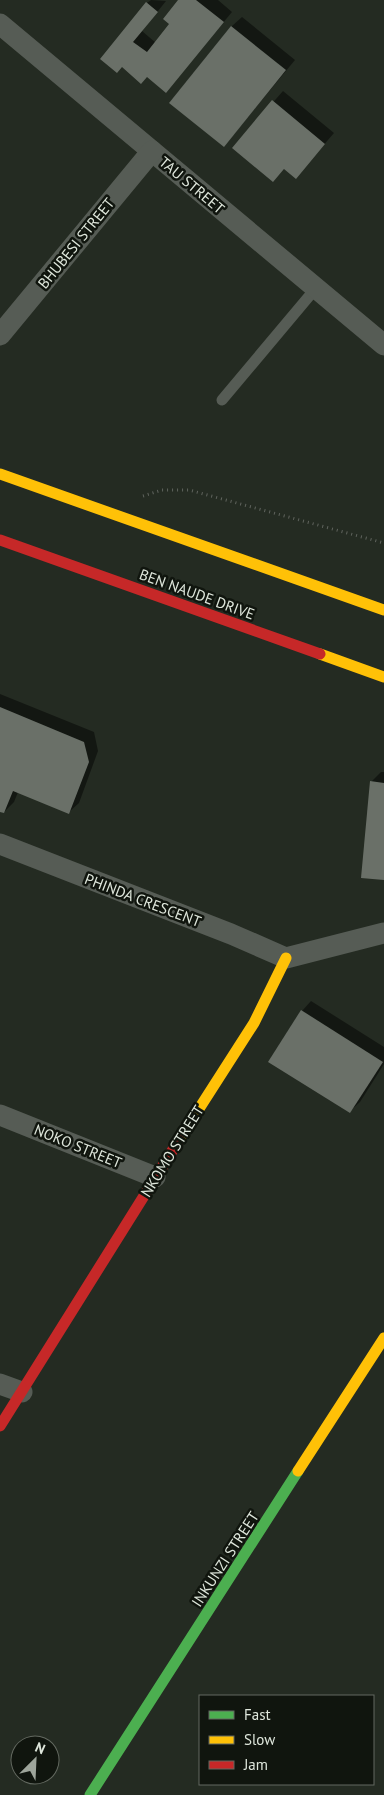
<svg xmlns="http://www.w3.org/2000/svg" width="384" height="1795" font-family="'PT Sans',sans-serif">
<rect width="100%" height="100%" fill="#242b22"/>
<g fill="#0007">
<polygon points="151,0 166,1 142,31 156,43 171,24 180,0 218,0 232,12 166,91 147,76 122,66 147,3"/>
<polygon points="242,17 295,60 233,135 170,102 232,26"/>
<polygon points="283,91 334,133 296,177 285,168 273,181 233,148"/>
<polygon points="0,694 94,732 98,751 79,803 69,812 18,792 14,802 4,812 0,811"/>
<polygon points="381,772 384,772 384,879 371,782"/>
<polygon points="311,1001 384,1047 384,1064 360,1102 350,1111 302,1011"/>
</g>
<g fill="#6a7068">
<polygon points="178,0 196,0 224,22 166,93 147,77 141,84 122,67 117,73 100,59 146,2 158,12 133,42 147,52 169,24 163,19"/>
<polygon points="231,26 286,70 224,147 169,103"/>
<polygon points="272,100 325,144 296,179 284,169 273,182 232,148"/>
<polygon points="0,707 84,742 89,762 69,814 13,791 4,813 0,812"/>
<polygon points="370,781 384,783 384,880 361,878"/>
<polygon points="301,1010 383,1062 350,1113 268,1062"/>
</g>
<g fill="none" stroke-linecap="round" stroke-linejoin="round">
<polyline stroke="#60645e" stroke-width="3" stroke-dasharray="1 4" stroke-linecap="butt" points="143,496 162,490 189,490 384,543"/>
<polyline stroke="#565c55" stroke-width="11" points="222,400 316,288"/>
<g stroke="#565c55" stroke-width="21">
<polyline points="0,24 384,345"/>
<polyline points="0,335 152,151"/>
<polyline points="0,844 231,934 286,958 384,933"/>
<polyline points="0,1115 155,1177"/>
<polyline points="0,1384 22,1392"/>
</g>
<polyline stroke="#4caf50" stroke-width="11" points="90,1795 298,1471"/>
<g stroke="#ffc107" stroke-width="11">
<polyline points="0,474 384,610"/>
<polyline points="320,654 384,677"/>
<polyline points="179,1140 254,1023 286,958"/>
<polyline points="298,1471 384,1338"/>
</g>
<g stroke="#c62828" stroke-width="11">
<polyline points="0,540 320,654"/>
<polyline points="0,1426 179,1140"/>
</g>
</g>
<g text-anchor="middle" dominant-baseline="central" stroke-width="5" stroke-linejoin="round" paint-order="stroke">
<g font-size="15" fill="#dfe7dc" stroke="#10150e">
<text transform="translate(192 185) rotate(40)">TAU STREET</text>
<text transform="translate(76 243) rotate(-51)">BHUBESI STREET</text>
<text transform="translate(197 594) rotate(20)">BEN NAUDE DRIVE</text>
<text transform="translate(143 900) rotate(21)">PHINDA CRESCENT</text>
<text transform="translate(78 1146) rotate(22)">NOKO STREET</text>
<text transform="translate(172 1151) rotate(-58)">NKOMO STREET</text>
<text transform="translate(225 1559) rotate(-57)">INKUNZI STREET</text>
</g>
</g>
<rect x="199" y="1695" width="175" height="90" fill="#10150e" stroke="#636960"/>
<rect x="209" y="1711" width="25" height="8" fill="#4caf50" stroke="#636960"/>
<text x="244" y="1720" font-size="15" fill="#dfe7dc">Fast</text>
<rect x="209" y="1736" width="25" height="8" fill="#ffc107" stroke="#636960"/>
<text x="244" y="1745" font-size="15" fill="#dfe7dc">Slow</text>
<rect x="209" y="1761" width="25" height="8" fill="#c62828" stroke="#636960"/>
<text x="244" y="1770" font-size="15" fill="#dfe7dc">Jam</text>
<g transform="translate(35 1760) rotate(24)"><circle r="24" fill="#10150e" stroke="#636960"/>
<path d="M0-4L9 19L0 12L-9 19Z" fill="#9ea59b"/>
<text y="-8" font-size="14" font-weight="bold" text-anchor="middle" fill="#dfe7dc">N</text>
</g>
</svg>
